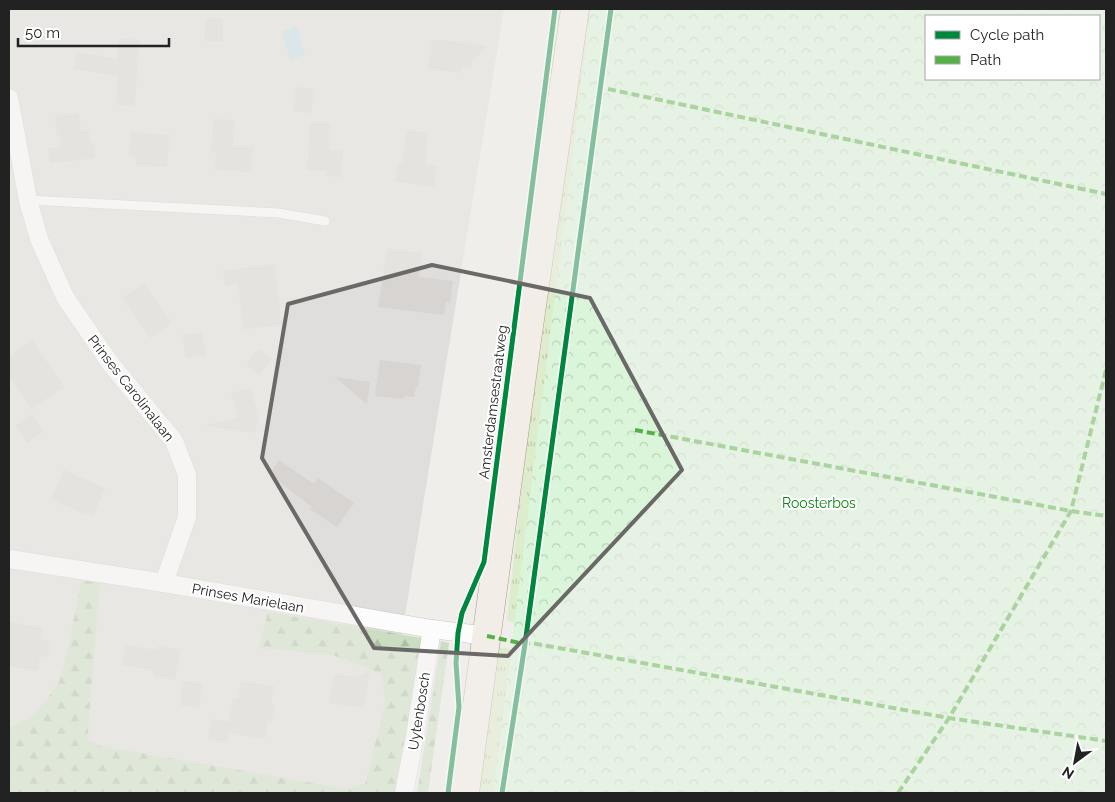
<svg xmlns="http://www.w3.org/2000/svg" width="1115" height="802" font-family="Raleway,sans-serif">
<defs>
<pattern id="grass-tufts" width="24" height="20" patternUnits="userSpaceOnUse" patternTransform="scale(1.25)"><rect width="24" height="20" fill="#ddeccb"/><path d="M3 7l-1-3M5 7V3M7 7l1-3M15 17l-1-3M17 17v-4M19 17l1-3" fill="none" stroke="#bdcaae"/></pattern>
<pattern id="forest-firs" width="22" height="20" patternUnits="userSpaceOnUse" patternTransform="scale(1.25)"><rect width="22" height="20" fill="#cbdec1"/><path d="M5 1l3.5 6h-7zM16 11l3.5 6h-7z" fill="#aebea6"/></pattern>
<pattern id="park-crowns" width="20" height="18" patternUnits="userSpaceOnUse" patternTransform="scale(1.25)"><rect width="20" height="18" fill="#daf5da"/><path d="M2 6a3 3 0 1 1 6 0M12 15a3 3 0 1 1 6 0" fill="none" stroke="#bbd2bb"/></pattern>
</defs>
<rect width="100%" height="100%" fill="#f0eeeb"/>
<polygon fill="#dfdedc" points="9,9 504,9 376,793 9,793"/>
<g fill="url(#grass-tufts)">
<polygon points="558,9 563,9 552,85 548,84"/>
<polygon points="586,9 604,9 524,624 507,621 524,462 548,298 561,175"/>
<polygon points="493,647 520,650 502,793 475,793"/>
</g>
<g fill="url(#forest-firs)">
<polygon points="81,580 100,583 88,731 89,740 101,746 347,789 365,784 385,704 382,674 333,655 259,648 268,612 422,638 401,793 9,793 9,726 14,726 31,717 47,699 59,682 69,645"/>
<polygon points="441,641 449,643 428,793 417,793"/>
</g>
<path fill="url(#park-crowns)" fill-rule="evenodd" d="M 591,9 L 1106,9 L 1106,793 L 493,793 L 579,102 ZM 926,16 L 1099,16 L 1099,79 L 926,79 Z"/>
<polygon fill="#bfdbe3" points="297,26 305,55 290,60 282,31"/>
<g fill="#d7d4d2">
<polygon points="205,19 223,19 223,41 204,41"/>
<polygon points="120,38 140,40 138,52 135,106 116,105 118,76 74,69 77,52 117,59"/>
<polygon points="432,40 442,41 443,40 487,46 472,62 471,69 462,68 461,73 428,69"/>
<polygon points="296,87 314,89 311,113 293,111"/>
<polygon points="79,113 81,131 89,130 90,143 94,143 95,158 50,163 48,149 61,147 60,135 57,136 55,116"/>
<polygon points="213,119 234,120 233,146 253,147 251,172 215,170 216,153 211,152"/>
<polygon points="310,122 330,123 329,150 343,151 341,177 326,176 326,171 307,170"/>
<polygon points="407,130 428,133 425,150 427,151 425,164 437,166 434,187 395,181 398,162 402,163"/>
<polygon points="131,132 170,135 167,167 136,165 136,156 129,155"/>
<polygon points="387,249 422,253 419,277 453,281 450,303 446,302 444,315 378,307"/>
<polygon points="275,264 282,325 243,329 238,284 225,286 223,271"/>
<polygon points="144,283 172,323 150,338 122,298"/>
<polygon points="202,332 206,355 186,358 182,335"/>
<polygon points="32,340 64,387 31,409 9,377 9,356"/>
<polygon points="259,349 272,360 259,375 246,364"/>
<polygon points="380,360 421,365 418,387 416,387 414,397 404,396 403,399 375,396"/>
<polygon points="335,377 370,382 367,404"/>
<polygon points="251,388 259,418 254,433 207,426 207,425 238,418 231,393"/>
<polygon points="32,414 44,431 27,443 15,426"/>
<polygon points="279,460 314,484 318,478 354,503 337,527 310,509 312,507 269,474"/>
<polygon points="64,470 105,488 93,516 85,512 84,514 51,499"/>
<polygon points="9,622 43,628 41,640 50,641 48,657 40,656 38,671 9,666"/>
<polygon points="125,645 157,650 158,646 180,650 175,680 153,676 153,670 122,665"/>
<polygon points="370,670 364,708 329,703 334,674 357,677"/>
<polygon points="183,681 203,683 199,708 180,705"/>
<polygon points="241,681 274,686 271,704 275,705 272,722 268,721 265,739 228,733 227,742 208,739 211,719 229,722 233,698 238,699"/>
</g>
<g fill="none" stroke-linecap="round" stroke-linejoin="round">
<g stroke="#c9c8c7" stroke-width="10">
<polyline id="service" points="28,200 278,213 325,221"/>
</g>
<g stroke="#c9c8c7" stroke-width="19">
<g id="minor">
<polyline points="9,98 28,200 39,239 65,297 110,363 174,441 187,475 187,517 164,583"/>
<polyline points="9,559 164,583 432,629 487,636"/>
<polyline points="404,793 415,736 432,629"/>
</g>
</g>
<g stroke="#a79c86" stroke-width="29">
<polyline id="primary" points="465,793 527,340 575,9"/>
</g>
<use href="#service" stroke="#fdfcfc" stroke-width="9"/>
<use href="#minor" stroke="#fdfcfc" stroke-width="18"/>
<use href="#primary" stroke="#f3ede7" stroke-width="28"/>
<g stroke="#55b145" stroke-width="4" stroke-dasharray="8 4" stroke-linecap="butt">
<polyline points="608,89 1106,194"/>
<polyline points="635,430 1071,511 1106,516"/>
<polyline points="487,636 525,644 531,643 949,718 1106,741"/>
<polyline points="898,793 949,718 1071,511 1106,370"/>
</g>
<g stroke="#fff" stroke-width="8">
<g id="cycleway">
<polyline points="448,793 459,707 456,663 458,633 462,613 484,562 555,9"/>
<polyline points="502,793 525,644 611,9"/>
</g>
</g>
<use href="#cycleway" stroke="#00873e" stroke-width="5"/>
</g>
<path d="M0 0H1115V802H0ZM 432,265 L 590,298 L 682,470 L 508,656 L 374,648 L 262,458 L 288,304 Z" fill="#f0eeeb" fill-opacity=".55" fill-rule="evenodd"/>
<path fill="none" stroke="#6a6968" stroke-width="4" stroke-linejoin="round" d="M 432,265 L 590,298 L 682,470 L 508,656 L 374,648 L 262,458 L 288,304 Z"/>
<g text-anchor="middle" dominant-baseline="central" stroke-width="4" stroke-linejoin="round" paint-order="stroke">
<g font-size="14" fill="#222" stroke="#fff">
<text transform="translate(131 388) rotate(52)">Prinses Carolinalaan</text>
<text transform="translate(493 402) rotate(-83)">Amsterdamsestraatweg</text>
<text transform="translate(248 598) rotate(10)">Prinses Marielaan</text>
<text transform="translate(419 711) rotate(-81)">Uytenbosch</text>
</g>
<g font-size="14" fill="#0c8416" stroke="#fff">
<text x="819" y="503">Roosterbos</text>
</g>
</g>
<rect width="1115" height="802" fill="none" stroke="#222222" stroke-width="20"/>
<rect x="925" y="15" width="175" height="65" fill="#ffffff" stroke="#a7a7a7"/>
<rect x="935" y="31" width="25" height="8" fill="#00873e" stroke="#a7a7a7"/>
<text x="970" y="40" font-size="15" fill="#222222">Cycle path</text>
<rect x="935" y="56" width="25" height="8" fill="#55b145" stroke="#a7a7a7"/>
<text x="970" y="65" font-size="15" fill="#222222">Path</text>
<g transform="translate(1075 762) rotate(212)" stroke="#ffffff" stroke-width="4" paint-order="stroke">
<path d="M0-4L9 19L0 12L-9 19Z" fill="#222222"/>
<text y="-8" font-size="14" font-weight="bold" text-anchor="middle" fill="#222222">N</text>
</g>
<path d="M18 38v8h151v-8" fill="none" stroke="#222222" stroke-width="2.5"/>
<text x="25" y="38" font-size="15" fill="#222222" stroke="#ffffff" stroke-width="4" paint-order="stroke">50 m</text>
</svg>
